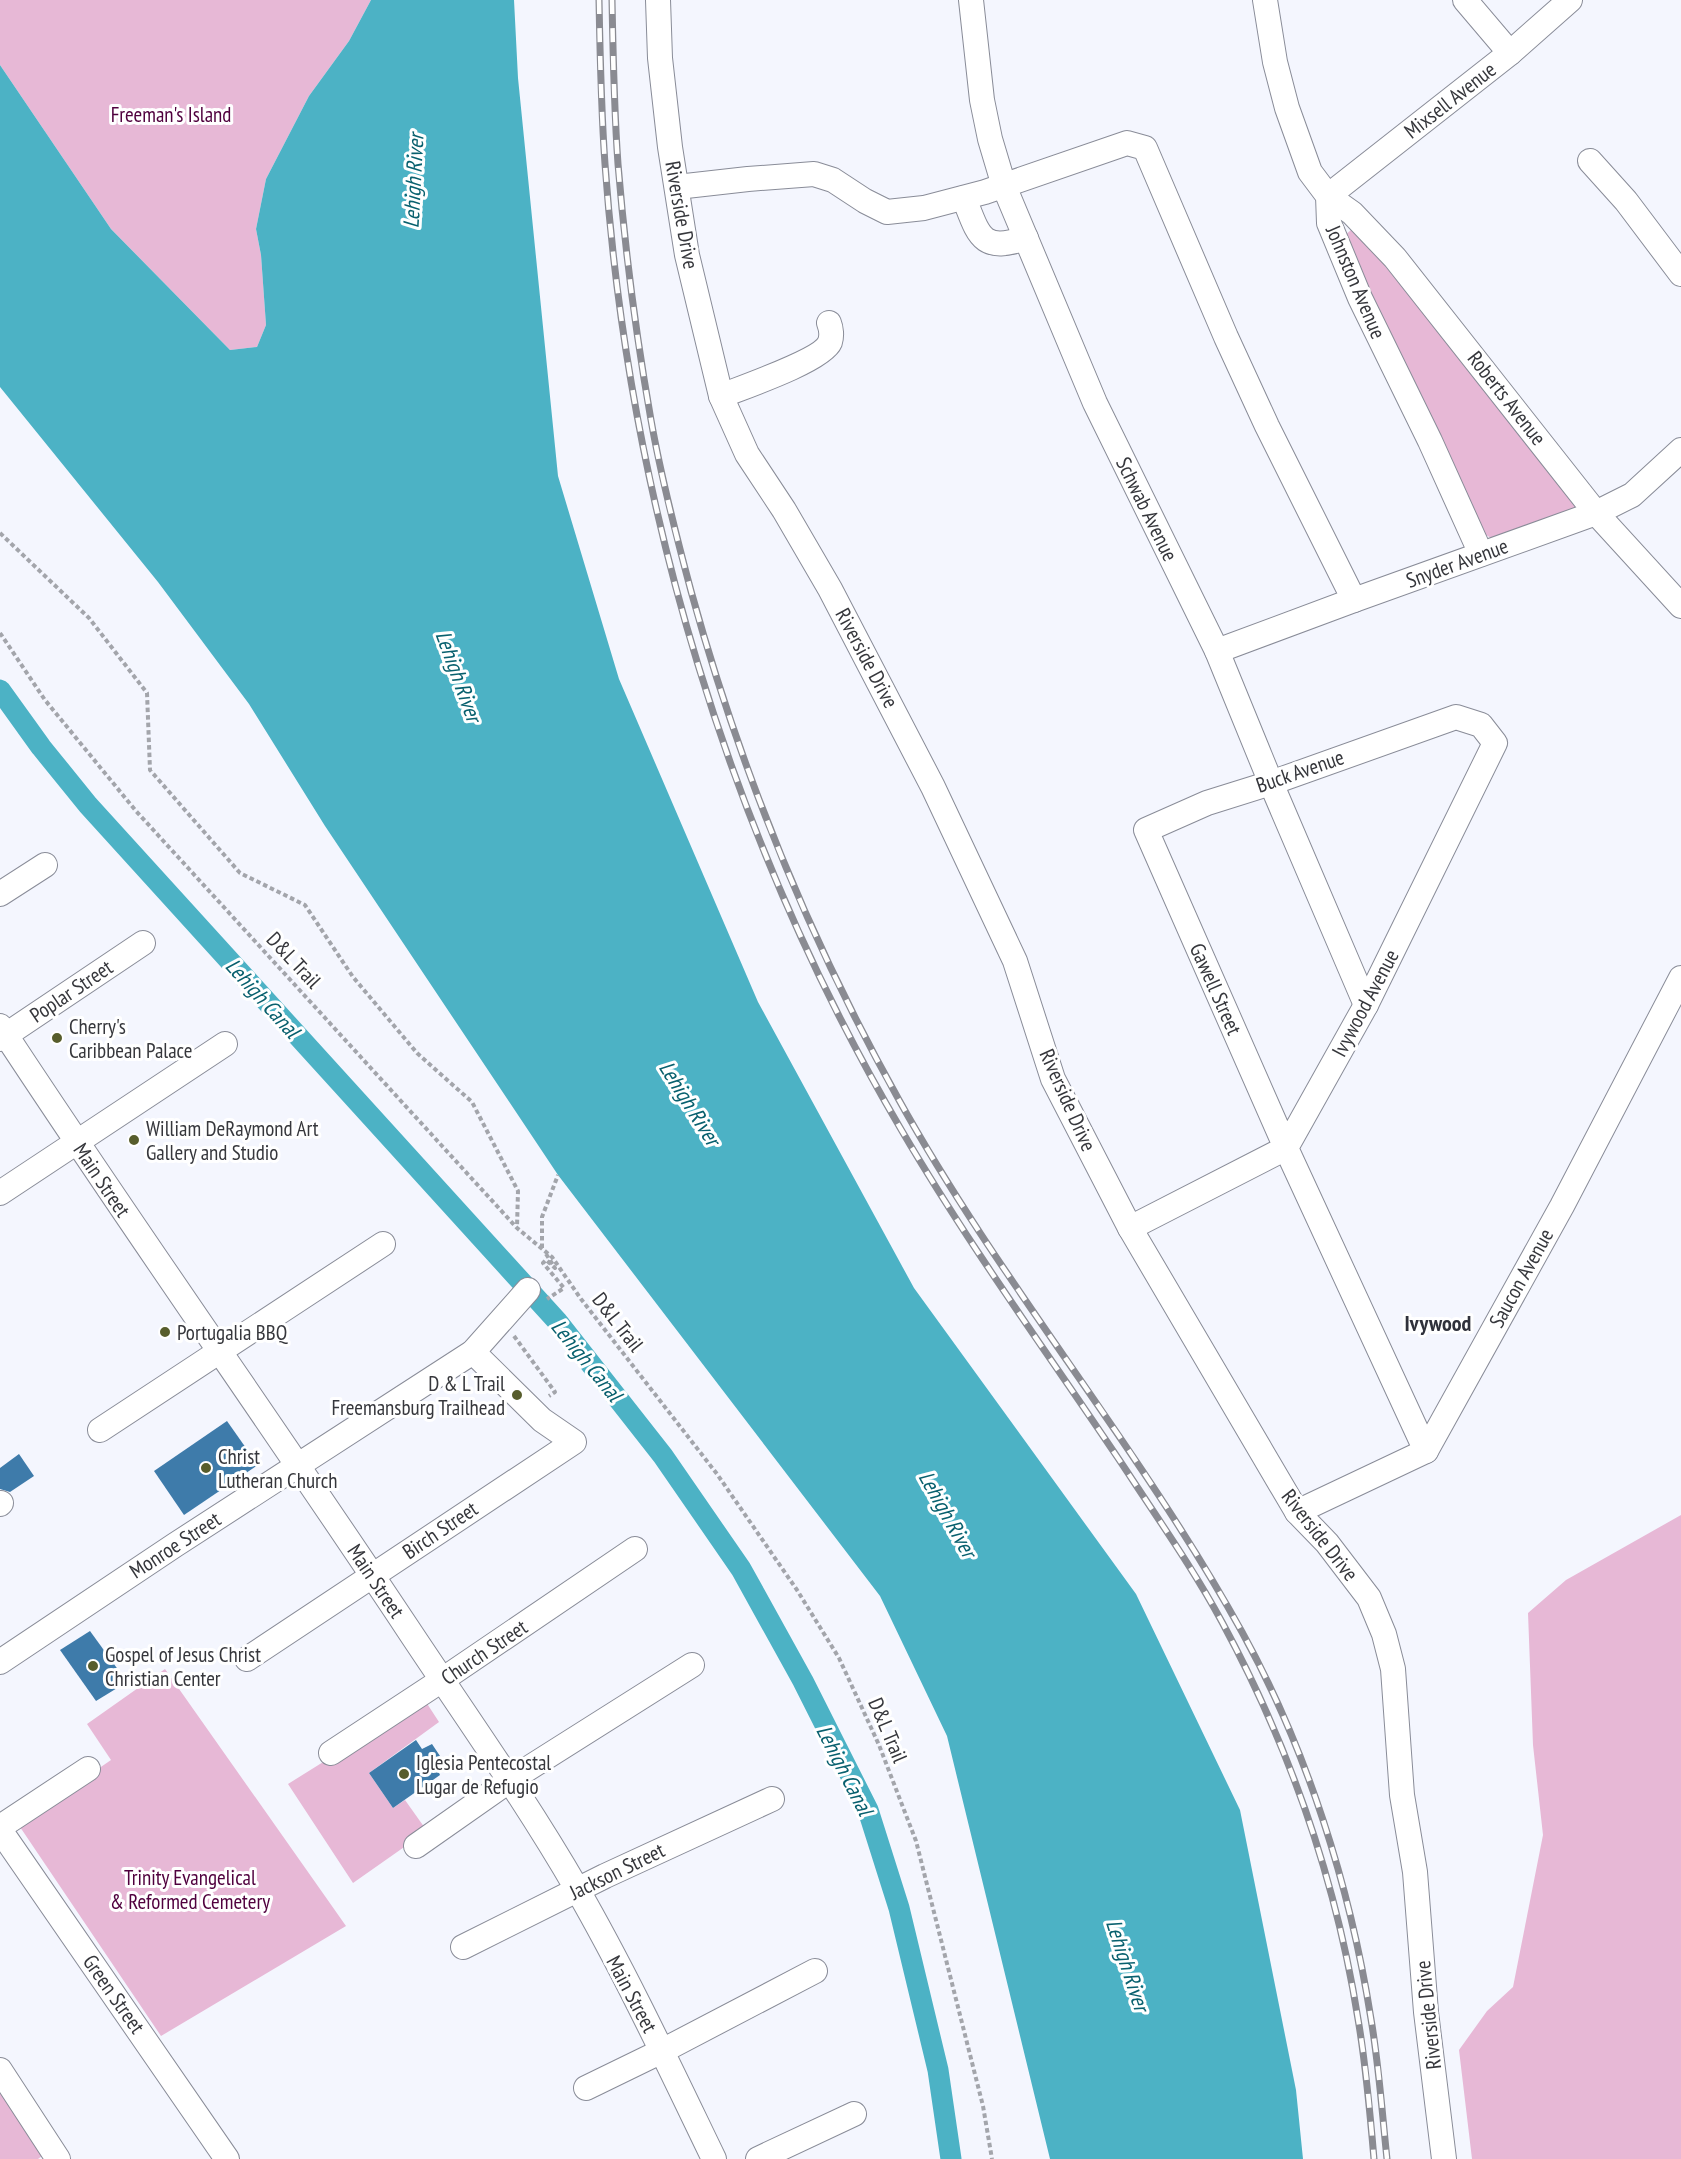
<svg xmlns="http://www.w3.org/2000/svg" width="1681" height="2159" font-family="'PT Sans Narrow',sans-serif">
<rect width="100%" height="100%" fill="#f4f6fe"/>
<g fill="#e7b8d6">
<polygon points="0,0 371,0 349,41 309,96 266,179 256,229 261,255 266,325 257,347 230,350 111,229 0,65"/>
<polygon points="1355,229 1576,500 1576,510 1494,540 1483,533 1347,247 1345,235 1351,230"/>
<polygon points="1681,1515 1681,2159 1472,2159 1459,2050 1487,2011 1513,1987 1543,1835 1533,1745 1528,1613 1566,1580"/>
<polygon points="165,1669 346,1926 161,2036 18,1824 111,1760 87,1724"/>
<polygon points="424,1699 439,1722 369,1773 393,1808 405,1800 427,1831 353,1883 288,1784"/>
<polygon points="0,2081 46,2153 38,2159 0,2159"/>
</g>
<polygon fill="#4cb2c5" points="371,0 514,0 518,78 558,476 619,679 758,1002 914,1288 1136,1594 1240,1810 1296,2090 1303,2159 1050,2159 947,1736 880,1596 558,1175 325,826 249,704 158,582 0,387 0,65 111,229 230,350 257,347 266,325 261,255 256,229 266,179 309,96 349,41"/>
<g fill="none" stroke-linecap="round" stroke-linejoin="round">
<polyline stroke="#4cb2c5" stroke-width="21" points="0,690 41,747 88,805 557,1321 663,1456 741,1569 803,1681 868,1810 899,1908 938,2070 951,2159"/>
</g>
<g fill="#3e7baa">
<polygon points="227,1421 258,1465 184,1515 154,1471"/>
<polygon points="19,1454 34,1476 10,1492 0,1489 0,1468"/>
<polygon points="90,1631 127,1682 96,1701 60,1650"/>
<polygon points="416,1740 422,1749 432,1744 442,1759 435,1764 440,1775 393,1808 369,1773"/>
</g>
<g fill="none" stroke-linecap="round" stroke-linejoin="round">
<g stroke="#898c98" stroke-width="26">
<g id="minor">
<polyline points="658,0 660,58 670,147 687,255 721,396 747,454 784,510 830,589 933,787 1015,961 1053,1079 1130,1228 1297,1512 1327,1543 1369,1598 1384,1634 1393,1669 1402,1795 1415,1872 1426,2012 1444,2159"/>
<polyline points="971,0 982,100 990,139 1004,186 1095,403 1217,651 1271,783 1366,1005"/>
<polyline points="1265,0 1275,62 1287,108 1310,172 1328,196 1329,223 1360,298 1430,441 1481,554"/>
<polyline points="1465,0 1510,53"/>
<polyline points="1570,0 1510,53 1328,196 1352,213 1395,258 1596,513 1681,606"/>
<polyline points="1590,161 1626,201 1681,274"/>
<polyline points="677,187 748,179 814,174 833,180 865,201 887,212 924,208 985,192 1127,143 1145,148 1226,337 1267,426 1354,600"/>
<path d="M 964,198 C 979,236 981,253 1026,238"/>
<path d="M 721,396 C 741,388 823,360 830,342 C 832,336 831,328 829,323"/>
<polyline points="1217,651 1354,600 1596,513 1632,495 1681,450"/>
<polyline points="0,894 45,865"/>
<path d="M 0,1026 C 133,1229 274,1427 408,1629 C 465,1715 525,1799 577,1889 C 627,1976 670,2068 714,2159"/>
<polyline points="0,1039 143,943"/>
<polyline points="0,1193 225,1044"/>
<polyline points="1130,1228 1286,1148 1366,1005 1495,743 1481,725 1456,717 1271,783 1207,803 1146,830 1286,1148 1426,1451"/>
<polyline points="100,1430 383,1244"/>
<polyline points="0,1504 1,1503"/>
<polyline points="1297,1512 1426,1451 1562,1206 1681,978"/>
<polyline points="247,1659 574,1442 542,1420 473,1352"/>
<polyline points="0,1662 175,1545 473,1352 528,1290"/>
<polyline points="331,1753 442,1680 635,1549"/>
<polyline points="0,1827 88,1769"/>
<polyline points="0,1830 227,2159"/>
<polyline points="416,1846 510,1780 692,1665"/>
<polyline points="463,1947 605,1876 772,1799"/>
<polyline points="0,2070 58,2159"/>
<polyline points="586,2088 662,2051 815,1971"/>
<polyline points="758,2159 854,2114"/>
</g>
</g>
<g stroke="#a3a5ab" stroke-width="4" stroke-dasharray="4.5 3" stroke-linecap="butt">
<polyline points="0,533 89,618 147,693 150,770 240,873 305,905 353,977 417,1053 472,1102 518,1191 517,1227"/>
<polyline points="0,633 45,700 136,811 517,1228 552,1257 581,1299 717,1474 797,1590 839,1658 879,1745 916,1841 983,2106 992,2159"/>
<polyline points="542,1248 542,1217 558,1175"/>
<polyline points="546,1254 555,1268 546,1260 543,1263 564,1288 547,1299"/>
<polyline points="514,1336 555,1392 549,1396"/>
</g>
<use href="#minor" stroke="#fff" stroke-width="24"/>
<g stroke="#8a8b92" stroke-width="7">
<g id="rail">
<path d="M 599,0 C 600,55 601,109 605,164 C 629,502 730,839 902,1131 C 971,1249 1052,1359 1128,1473 C 1160,1522 1194,1570 1222,1622 C 1289,1746 1336,1880 1358,2019 C 1366,2065 1370,2112 1374,2159"/>
<path d="M 612,0 C 613,55 614,109 618,164 C 625,250 636,335 651,420 C 661,477 676,535 691,591 C 740,769 809,939 899,1100 C 1001,1284 1140,1447 1242,1632 C 1307,1750 1350,1886 1371,2019 C 1379,2066 1382,2112 1387,2159"/>
</g>
</g>
<use href="#rail" stroke="#fff" stroke-width="4.5" stroke-dasharray="14" stroke-linecap="butt"/>
</g>
<g fill="#575d2c" stroke="#fff" stroke-width="2">
<circle cx="57" cy="1038" r="6"/>
<circle cx="134" cy="1140" r="6"/>
<circle cx="165" cy="1332" r="6"/>
<circle cx="517" cy="1395" r="6"/>
<circle cx="206" cy="1468" r="6"/>
<circle cx="93" cy="1666" r="6"/>
<circle cx="404" cy="1774" r="6"/>
</g>
<g text-anchor="middle" dominant-baseline="central" stroke-width="6" stroke-linejoin="round" paint-order="stroke">
<g font-size="21" fill="#36373c" stroke="#fff">
<text transform="translate(1450 100) rotate(-38)">Mixsell Avenue</text>
<text transform="translate(682 215) rotate(80)">Riverside Drive</text>
<text transform="translate(1356 282) rotate(67)">Johnston Avenue</text>
<text transform="translate(1507 398) rotate(52)">Roberts Avenue</text>
<text transform="translate(1147 509) rotate(64)">Schwab Avenue</text>
<text transform="translate(1457 563) rotate(-20)">Snyder Avenue</text>
<text transform="translate(867 658) rotate(62)">Riverside Drive</text>
<text transform="translate(1300 771) rotate(-19)">Buck Avenue</text>
<text transform="translate(294 960) rotate(47)">D&amp;L Trail</text>
<text transform="translate(1216 989) rotate(66)">Gawell Street</text>
<text transform="translate(71 991) rotate(-34)">Poplar Street</text>
<text transform="translate(1365 1003) rotate(-62)">Ivywood Avenue</text>
<text transform="translate(1068 1100) rotate(66)">Riverside Drive</text>
<text transform="translate(102 1180) rotate(56)">Main Street</text>
<text transform="translate(1521 1278) rotate(-61)">Saucon Avenue</text>
<text transform="translate(618 1322) rotate(52)">D&amp;L Trail</text>
<text transform="translate(440 1530) rotate(-34)">Birch Street</text>
<text transform="translate(1320 1535) rotate(52)">Riverside Drive</text>
<text transform="translate(175 1545) rotate(-33)">Monroe Street</text>
<text transform="translate(376 1581) rotate(56)">Main Street</text>
<text transform="translate(484 1652) rotate(-34)">Church Street</text>
<text transform="translate(888 1730) rotate(67)">D&amp;L Trail</text>
<text transform="translate(617 1871) rotate(-26)">Jackson Street</text>
<text transform="translate(114 1994) rotate(55)">Green Street</text>
<text transform="translate(632 1994) rotate(62)">Main Street</text>
<text transform="translate(1428 2015) rotate(-96)">Riverside Drive</text>
</g>
<g font-size="21" fill="#50003e" stroke="#fff">
<text x="171" y="114">Freeman's Island</text>
<text x="190" y="1877">Trinity Evangelical<tspan x="190" dy="24">&amp; Reformed Cemetery</tspan></text>
</g>
<g font-size="21" fill="#36373c" stroke="#fff" text-anchor="start">
<text x="69" y="1026">Cherry's<tspan x="69" dy="24">Caribbean Palace</tspan></text>
<text x="146" y="1128">William DeRaymond Art<tspan x="146" dy="24">Gallery and Studio</tspan></text>
<text x="177" y="1332">Portugalia BBQ</text>
<text x="505" y="1383" text-anchor="end">D &amp; L Trail<tspan x="505" dy="24">Freemansburg Trailhead</tspan></text>
<text x="218" y="1456">Christ<tspan x="218" dy="24">Lutheran Church</tspan></text>
<text x="105" y="1654">Gospel of Jesus Christ<tspan x="105" dy="24">Christian Center</tspan></text>
<text x="416" y="1762">Iglesia Pentecostal<tspan x="416" dy="24">Lugar de Refugio</tspan></text>
</g>
<g font-size="22" font-style="italic" fill="#08606e" stroke="#fff">
<text transform="translate(413 181) rotate(-87)">Lehigh River</text>
<text transform="translate(459 676) rotate(70)">Lehigh River</text>
<text transform="translate(263 998) rotate(48)">Lehigh Canal</text>
<text transform="translate(690 1103) rotate(58)">Lehigh River</text>
<text transform="translate(587 1360) rotate(51)">Lehigh Canal</text>
<text transform="translate(948 1514) rotate(61)">Lehigh River</text>
<text transform="translate(845 1770) rotate(63)">Lehigh Canal</text>
<text transform="translate(1128 1965) rotate(72)">Lehigh River</text>
</g>
<g font-size="22" font-weight="bold" fill="#2f313b" stroke="#fff">
<text x="1438" y="1323">Ivywood</text>
</g>
</g>
</svg>
